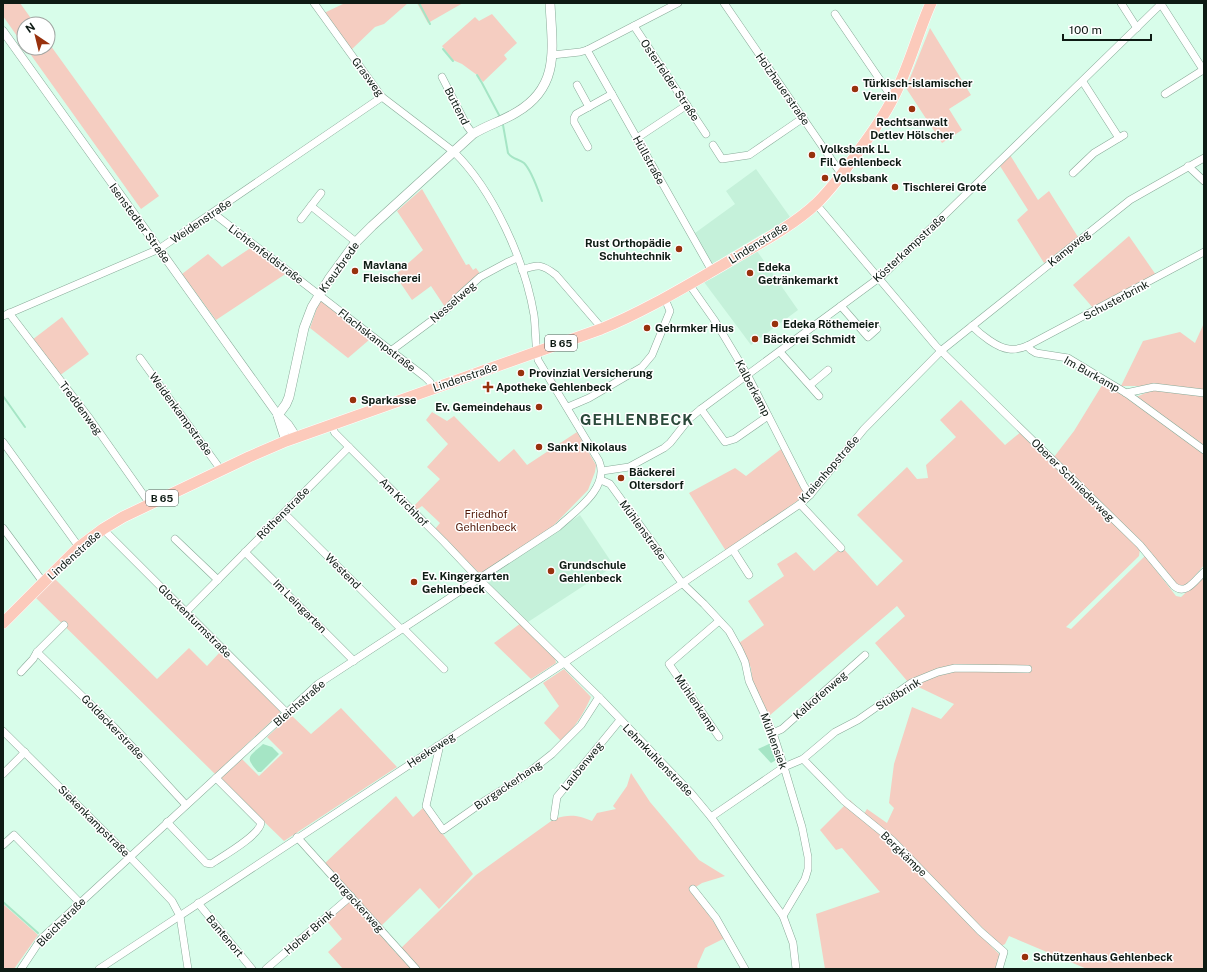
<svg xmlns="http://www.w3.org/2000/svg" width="1207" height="972" font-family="'Public Sans',sans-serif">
<rect width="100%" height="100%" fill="#d8fdea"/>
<g fill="#c5f1da">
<polygon points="756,169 790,217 779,225 762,234 712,264 695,233 735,204 726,191"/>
<polygon points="757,251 798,310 751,345 704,282"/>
<polygon points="580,515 614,566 528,622 489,583 489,577"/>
</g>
<g fill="#f5cdc1">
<polygon points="3,3 20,3 35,24 24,24 24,46 3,16"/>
<polygon points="345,3 408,3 384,24 375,27 351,50 324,13"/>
<polygon points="417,3 463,3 428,23"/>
<polygon points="492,14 517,43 504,55 507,59 483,82 477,75 462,64 453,60 442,46 475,17 479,21"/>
<polygon points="930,28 971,95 949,109 962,130 942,143 906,88"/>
<polygon points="48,42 159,196 141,209 26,48 48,48"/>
<polygon points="1010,155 1038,200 1049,191 1078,237 1044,263 1017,220 1028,210 1000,166"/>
<polygon points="422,189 466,265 469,264 473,270 476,268 481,275 445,307 431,286 412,300 395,275 423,250 397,211"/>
<polygon points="1129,236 1156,275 1094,309 1073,285"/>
<polygon points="252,247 287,273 216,320 182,274 208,254 222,267"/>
<polygon points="323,301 370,337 369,340 348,358 310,328 319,302"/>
<polygon points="62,317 89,354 59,376 32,340"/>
<polygon points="1204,323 1204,390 1155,386 1121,386 1143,341 1180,332 1195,343"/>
<polygon points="1104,382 1135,402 1204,453 1204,565 1189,583 1183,587 1177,586 1054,457 1074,431"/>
<polygon points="1155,389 1204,395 1204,448 1136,397"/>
<polygon points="961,400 1005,445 1022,431 1140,549 1139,556 1066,627 1071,629 1145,556 1176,596 1181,597 1204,576 1204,969 1087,969 1009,936 1005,944 1001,946 935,881 931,886 1000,955 995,969 825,969 816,914 880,892 842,848 836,850 820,830 850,800 864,814 867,809 887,823 894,808 889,803 894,764 912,707 941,719 954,704 908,682 875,643 905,616 897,606 769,716 752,681 751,668 739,643 764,625 748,601 784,576 777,564 796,552 814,571 842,547 877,586 903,561 857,515 907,467 917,479 928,478 926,465 956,437 940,420"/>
<polygon points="432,412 447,421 454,416 499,462 514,449 527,465 577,432 596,465 595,472 588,490 552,527 483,572 478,572 435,529 440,523 422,506 416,510 413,507 440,479 427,467 448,444 426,420"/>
<polygon points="781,449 804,491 803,497 726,551 689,493 735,468 746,476"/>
<polygon points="55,579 157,679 189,648 207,666 221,651 281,711 279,714 215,774 36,598"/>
<polygon points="521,623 555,658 556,663 531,679 494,643"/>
<path d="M 564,669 L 591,697 C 583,715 575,727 561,741 L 544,723 L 559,706 L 543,683 Z"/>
<polygon points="341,708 397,767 284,841 220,779 242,759 259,776 283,753 267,737 291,715 311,734"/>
<path d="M 631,773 L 650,802 L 699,860 L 725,876 L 702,883 L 691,890 L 725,938 L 705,948 L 697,966 L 698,969 L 343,969 L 328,952 L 342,939 L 326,920 L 350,898 L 396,953 L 476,875 L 554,819 C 570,814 577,815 592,821 L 597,813 L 616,809 L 613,806 L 627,786 Z"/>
<polygon points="396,796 413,817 423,808 473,874 439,909 420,888 381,926 324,864"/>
<polygon points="3,904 38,935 14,969 3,969"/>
</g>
<g fill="#a5e5c5">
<polygon points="771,743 778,759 771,763 758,749"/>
<path d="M 263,744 L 272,747 L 279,754 L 261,772 L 258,772 C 244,756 249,757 263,744 Z"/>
</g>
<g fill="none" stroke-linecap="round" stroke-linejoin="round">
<g stroke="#a5e5c5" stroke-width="2">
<polyline points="419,3 430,24"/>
<polyline points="443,49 453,61"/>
<polyline points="477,75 482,83 499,115"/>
<path d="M 503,125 L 508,153 C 512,159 519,159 524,163 C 532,171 538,190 542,201"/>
<polyline points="3,396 25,427"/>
<polyline points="3,902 38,933"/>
</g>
<g stroke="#88aa98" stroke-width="8">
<g id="minor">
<polyline points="724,3 842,175"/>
<polyline points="1121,3 1137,28"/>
<polyline points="1161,4 1204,71"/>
<polyline points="835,14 889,93 894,97"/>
<polyline points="634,26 706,134"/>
<polyline points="587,50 712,271"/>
<polyline points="552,55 580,52 587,50 678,3"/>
<polyline points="442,77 467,126 473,134"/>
<polyline points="1083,82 1119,138 1124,135"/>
<polyline points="577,85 589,107"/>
<polyline points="1165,94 1203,70"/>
<polyline points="637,138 687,105"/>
<polyline points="713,145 722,159 749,155 803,118"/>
<polyline points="588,147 574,122 574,118 576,114 612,94"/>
<polyline points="1188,166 1204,181"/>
<polyline points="1073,173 1094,153 1119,138"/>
<path d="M 816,204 L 936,346 L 1140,545 L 1174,586 C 1186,596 1195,580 1204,572"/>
<polyline points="311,206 321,193"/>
<polyline points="213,213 425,377 430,382 433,388"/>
<polyline points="301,219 311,206 356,242"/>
<path d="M 522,270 C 538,264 542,264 556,275 L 600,326 L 601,329"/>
<polyline points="689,284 715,321 748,376 804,486 810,495"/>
<polyline points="841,306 868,337 877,329"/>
<polyline points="9,313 90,419 150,504"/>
<polyline points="3,316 159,249 382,97"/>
<path d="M 972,326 C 980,334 997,348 1009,349 C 1015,350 1022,348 1027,346 L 1204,252"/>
<polyline points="1027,346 1031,350 1036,353 1068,358 1126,393 1204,450"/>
<polyline points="392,350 446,310 459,296 480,277 506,263 517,258"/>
<polyline points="780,352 819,396"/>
<polyline points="140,358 221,470"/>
<polyline points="810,385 828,370"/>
<polyline points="1126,393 1154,387 1204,393"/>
<polyline points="568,407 589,398 642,367 652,355 670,311 665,299"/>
<polyline points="701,409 725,442 735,439 768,416"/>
<polyline points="330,424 335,433 444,542 479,579 599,697 691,793 711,817 783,916 793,943 796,969"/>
<polyline points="3,442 79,547"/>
<polyline points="602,471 629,467 664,448 670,443 689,419 701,409 883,275 1162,3"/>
<polyline points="601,480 610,484 682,583 704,604 729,631 739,649 745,662 749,681 773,733 784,767 802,827 808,857 808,869 805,879 783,916"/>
<polyline points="800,504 841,548"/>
<polyline points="284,513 401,629"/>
<polyline points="3,528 43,582"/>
<polyline points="103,529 287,713"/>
<polyline points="175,539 218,580"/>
<polyline points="733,550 749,575"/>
<polyline points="245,552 354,661"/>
<polyline points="186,612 349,447"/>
<polyline points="403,628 444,669"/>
<polyline points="37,652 114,727 186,805"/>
<polyline points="21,672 33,659 37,652 64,625"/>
<polyline points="3,731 130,857 172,901 180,916 188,969"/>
<polyline points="773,733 782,729 865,655"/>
<polyline points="719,737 669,664 719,621"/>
<polyline points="437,746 439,749 426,806 443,830 483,802 524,776 552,754 581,725 599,697"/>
<polyline points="803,759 844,801 892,840 980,931 1004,952 999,969"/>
<polyline points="3,774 25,752"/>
<polyline points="554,817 557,797 620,720"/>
<polyline points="711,817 784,767 803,759 835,732 858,720 911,683 938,672 955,668 1028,669"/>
<path d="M 167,822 L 206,863 L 211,864 C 223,856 259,836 261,823 L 216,778"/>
<polyline points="297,837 416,969"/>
<polyline points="3,845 14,835 80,903"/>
<polyline points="693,889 716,918 745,969"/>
<polyline points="198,903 252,969"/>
<path d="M 21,969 L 41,939 L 318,684 L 558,527 C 575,511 610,488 599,461 L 538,360 C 535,346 536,330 534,315 C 525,261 493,190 454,152 L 382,97 L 314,3"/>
<polyline points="99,969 564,663 800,504 810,495 864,429 942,350 1130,200 1204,158"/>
<polyline points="266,969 351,896"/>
</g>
</g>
<g stroke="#88aa98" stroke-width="9">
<polyline id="tertiary" points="3,31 278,415"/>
</g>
<g stroke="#88aa98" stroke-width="10">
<g id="secondary">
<path d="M 278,415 L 286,404 L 289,397 L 304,328 L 312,307 L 329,279 L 356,242 L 372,226 L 473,134 C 487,125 503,121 517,112 C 561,86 552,47 550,3"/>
<polyline points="278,415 288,425 296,437"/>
<polyline points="278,416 286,441"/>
</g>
</g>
<g stroke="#fff" stroke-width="12">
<path id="primary" d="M 3,623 L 79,547 L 103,529 L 123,517 L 249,457 L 286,441 L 601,329 C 643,312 681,289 721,266 C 751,248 792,227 817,203 C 833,187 847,168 860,149 C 872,133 884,116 893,98 C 909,68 917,34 931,3"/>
</g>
<use href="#minor" stroke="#fff" stroke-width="7"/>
<use href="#tertiary" stroke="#fff" stroke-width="8"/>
<use href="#secondary" stroke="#fff" stroke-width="9"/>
<use href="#primary" stroke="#fccabb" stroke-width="11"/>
</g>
<g fill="#98310d" stroke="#fff" stroke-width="1.5">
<circle cx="855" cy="89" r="4"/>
<circle cx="912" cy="109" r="4"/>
<circle cx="812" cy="155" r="4"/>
<circle cx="825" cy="178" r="4"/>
<circle cx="895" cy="187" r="4"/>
<circle cx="679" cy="249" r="4"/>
<circle cx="355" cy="271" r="4"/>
<circle cx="750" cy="273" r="4"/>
<circle cx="775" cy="324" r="4"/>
<circle cx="647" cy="328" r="4"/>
<circle cx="755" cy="339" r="4"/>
<circle cx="521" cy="373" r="4"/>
<path d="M486 381h4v4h4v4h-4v4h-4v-4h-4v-4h4z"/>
<circle cx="353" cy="400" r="4"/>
<circle cx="539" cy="407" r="4"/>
<circle cx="539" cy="447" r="4"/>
<circle cx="621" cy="478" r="4"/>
<circle cx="551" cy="571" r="4"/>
<circle cx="414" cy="582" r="4"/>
<circle cx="1025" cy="957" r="4"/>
</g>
<g text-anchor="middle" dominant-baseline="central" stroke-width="3" stroke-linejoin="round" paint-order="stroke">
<g fill="#fff" stroke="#565f5a" stroke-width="1">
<rect x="545" y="335" width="32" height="16" rx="3"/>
<rect x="146" y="490" width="32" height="16" rx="3"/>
</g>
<g font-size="10" font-weight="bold" fill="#0e1b14">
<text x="561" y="343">B 65</text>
<text x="162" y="498">B 65</text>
</g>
<g font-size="11" fill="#0e1b14" stroke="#fff">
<text transform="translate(368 77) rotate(53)">Grasweg</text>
<text transform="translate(670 80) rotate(56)">Osterfelder Straße</text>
<text transform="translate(783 89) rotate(55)">Holzhauerstraße</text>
<text transform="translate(457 106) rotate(63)">Buttend</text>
<text transform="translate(649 160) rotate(61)">Hüllstraße</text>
<text transform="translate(201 221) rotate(-34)">Weidenstraße</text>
<text transform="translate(140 223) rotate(54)">Isenstedter Straße</text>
<text transform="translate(758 243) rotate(-32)">Lindenstraße</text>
<text transform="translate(909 248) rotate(-43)">Kösterkampstraße</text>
<text transform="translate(1069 248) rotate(-39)">Kampweg</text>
<text transform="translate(266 254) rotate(37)">Lichtenfeldstraße</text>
<text transform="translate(339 267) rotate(-54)">Kreuzbrede</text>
<text transform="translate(1116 300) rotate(-28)">Schusterbrink</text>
<text transform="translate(453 302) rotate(-41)">Nesselweg</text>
<text transform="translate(377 340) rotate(38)">Flachskampstraße</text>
<text transform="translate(1092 374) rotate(29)">Im Burkamp</text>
<text transform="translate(465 377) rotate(-19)">Lindenstraße</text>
<text transform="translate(753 388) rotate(62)">Kalberkamp</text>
<text transform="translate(81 408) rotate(53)">Treddenweg</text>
<text transform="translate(181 414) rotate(54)">Weidenkampstraße</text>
<text transform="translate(829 469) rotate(-49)">Kraienhopstraße</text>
<text transform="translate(1073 480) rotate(45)">Oberer Schniederweg</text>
<text transform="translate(404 502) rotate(45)">Am Kirchhof</text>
<text transform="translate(283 513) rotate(-45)">Röthenstraße</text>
<text transform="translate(643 530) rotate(54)">Mühlenstraße</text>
<text transform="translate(74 555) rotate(-42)">Lindenstraße</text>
<text transform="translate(343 571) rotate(45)">Westend</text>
<text transform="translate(300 606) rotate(45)">Im Leingarten</text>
<text transform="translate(195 621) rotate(45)">Glockenturmstraße</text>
<text transform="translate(898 694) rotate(-32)">Stüßbrink</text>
<text transform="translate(820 695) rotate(-41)">Kalkofenweg</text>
<text transform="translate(299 703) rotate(-41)">Bleichstraße</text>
<text transform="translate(696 703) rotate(56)">Mühlenkamp</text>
<text transform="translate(113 727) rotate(46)">Goldackerstraße</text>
<text transform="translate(774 741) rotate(70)">Mühlensiek</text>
<text transform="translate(431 750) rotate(-33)">Heekeweg</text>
<text transform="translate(658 760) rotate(46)">Lehmkuhlenstraße</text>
<text transform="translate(582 766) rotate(-51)">Laubenweg</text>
<text transform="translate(508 785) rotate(-34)">Burgackerhang</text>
<text transform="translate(94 821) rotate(45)">Siekenkampstraße</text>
<text transform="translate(904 854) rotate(44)">Bergkämpe</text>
<text transform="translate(357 903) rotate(48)">Burgackerweg</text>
<text transform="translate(61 922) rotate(-45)">Bleichstraße</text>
<text transform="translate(309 932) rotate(-41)">Hoher Brink</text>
<text transform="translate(225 936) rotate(50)">Bantenort</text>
</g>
<g font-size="11" font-weight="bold" fill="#0e1b14" stroke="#fff" text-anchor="start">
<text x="863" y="83">Türkisch-islamischer<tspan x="863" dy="13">Verein</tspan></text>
<text x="912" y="122" text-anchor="middle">Rechtsanwalt<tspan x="912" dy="13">Detlev Hölscher</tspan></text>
<text x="820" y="149">Volksbank LL<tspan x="820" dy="13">Fil. Gehlenbeck</tspan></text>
<text x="833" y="178">Volksbank</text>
<text x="903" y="187">Tischlerei Grote</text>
<text x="671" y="243" text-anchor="end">Rust Orthopädie<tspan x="671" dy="13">Schuhtechnik</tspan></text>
<text x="363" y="265">Mavlana<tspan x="363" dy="13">Fleischerei</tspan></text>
<text x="758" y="267">Edeka<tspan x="758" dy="13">Getränkemarkt</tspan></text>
<text x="783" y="324">Edeka Röthemeier</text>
<text x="655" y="328">Gehrmker Hius</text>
<text x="763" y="339">Bäckerei Schmidt</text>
<text x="529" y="373">Provinzial Versicherung</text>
<text x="496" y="387">Apotheke Gehlenbeck</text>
<text x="361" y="400">Sparkasse</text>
<text x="531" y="407" text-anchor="end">Ev. Gemeindehaus</text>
<text x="547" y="447">Sankt Nikolaus</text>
<text x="629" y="472">Bäckerei<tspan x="629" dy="13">Oltersdorf</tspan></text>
<text x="559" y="565">Grundschule<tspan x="559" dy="13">Gehlenbeck</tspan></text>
<text x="422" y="576">Ev. Kingergarten<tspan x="422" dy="13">Gehlenbeck</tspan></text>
<text x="1033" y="957">Schützenhaus Gehlenbeck</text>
</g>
<g font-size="11" fill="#521a09" stroke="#fff">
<text x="486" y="514">Friedhof<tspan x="486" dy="13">Gehlenbeck</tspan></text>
</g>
<g font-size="15" font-weight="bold" letter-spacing="1" fill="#2a493a" stroke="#fff">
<text x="637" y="419">GEHLENBECK</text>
</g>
</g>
<rect width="1207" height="972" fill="none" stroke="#0e1b14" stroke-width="8"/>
<g transform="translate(36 36) rotate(325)"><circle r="19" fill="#ffffff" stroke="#9fa4a1"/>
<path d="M0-3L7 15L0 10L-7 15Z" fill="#98310d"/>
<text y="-6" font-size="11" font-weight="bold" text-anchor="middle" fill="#0e1b14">N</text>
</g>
<path d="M1063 34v6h88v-6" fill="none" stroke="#0e1b14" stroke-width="2"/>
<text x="1069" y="34" font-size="12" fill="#0e1b14" stroke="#ffffff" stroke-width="3" paint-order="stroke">100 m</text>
</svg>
